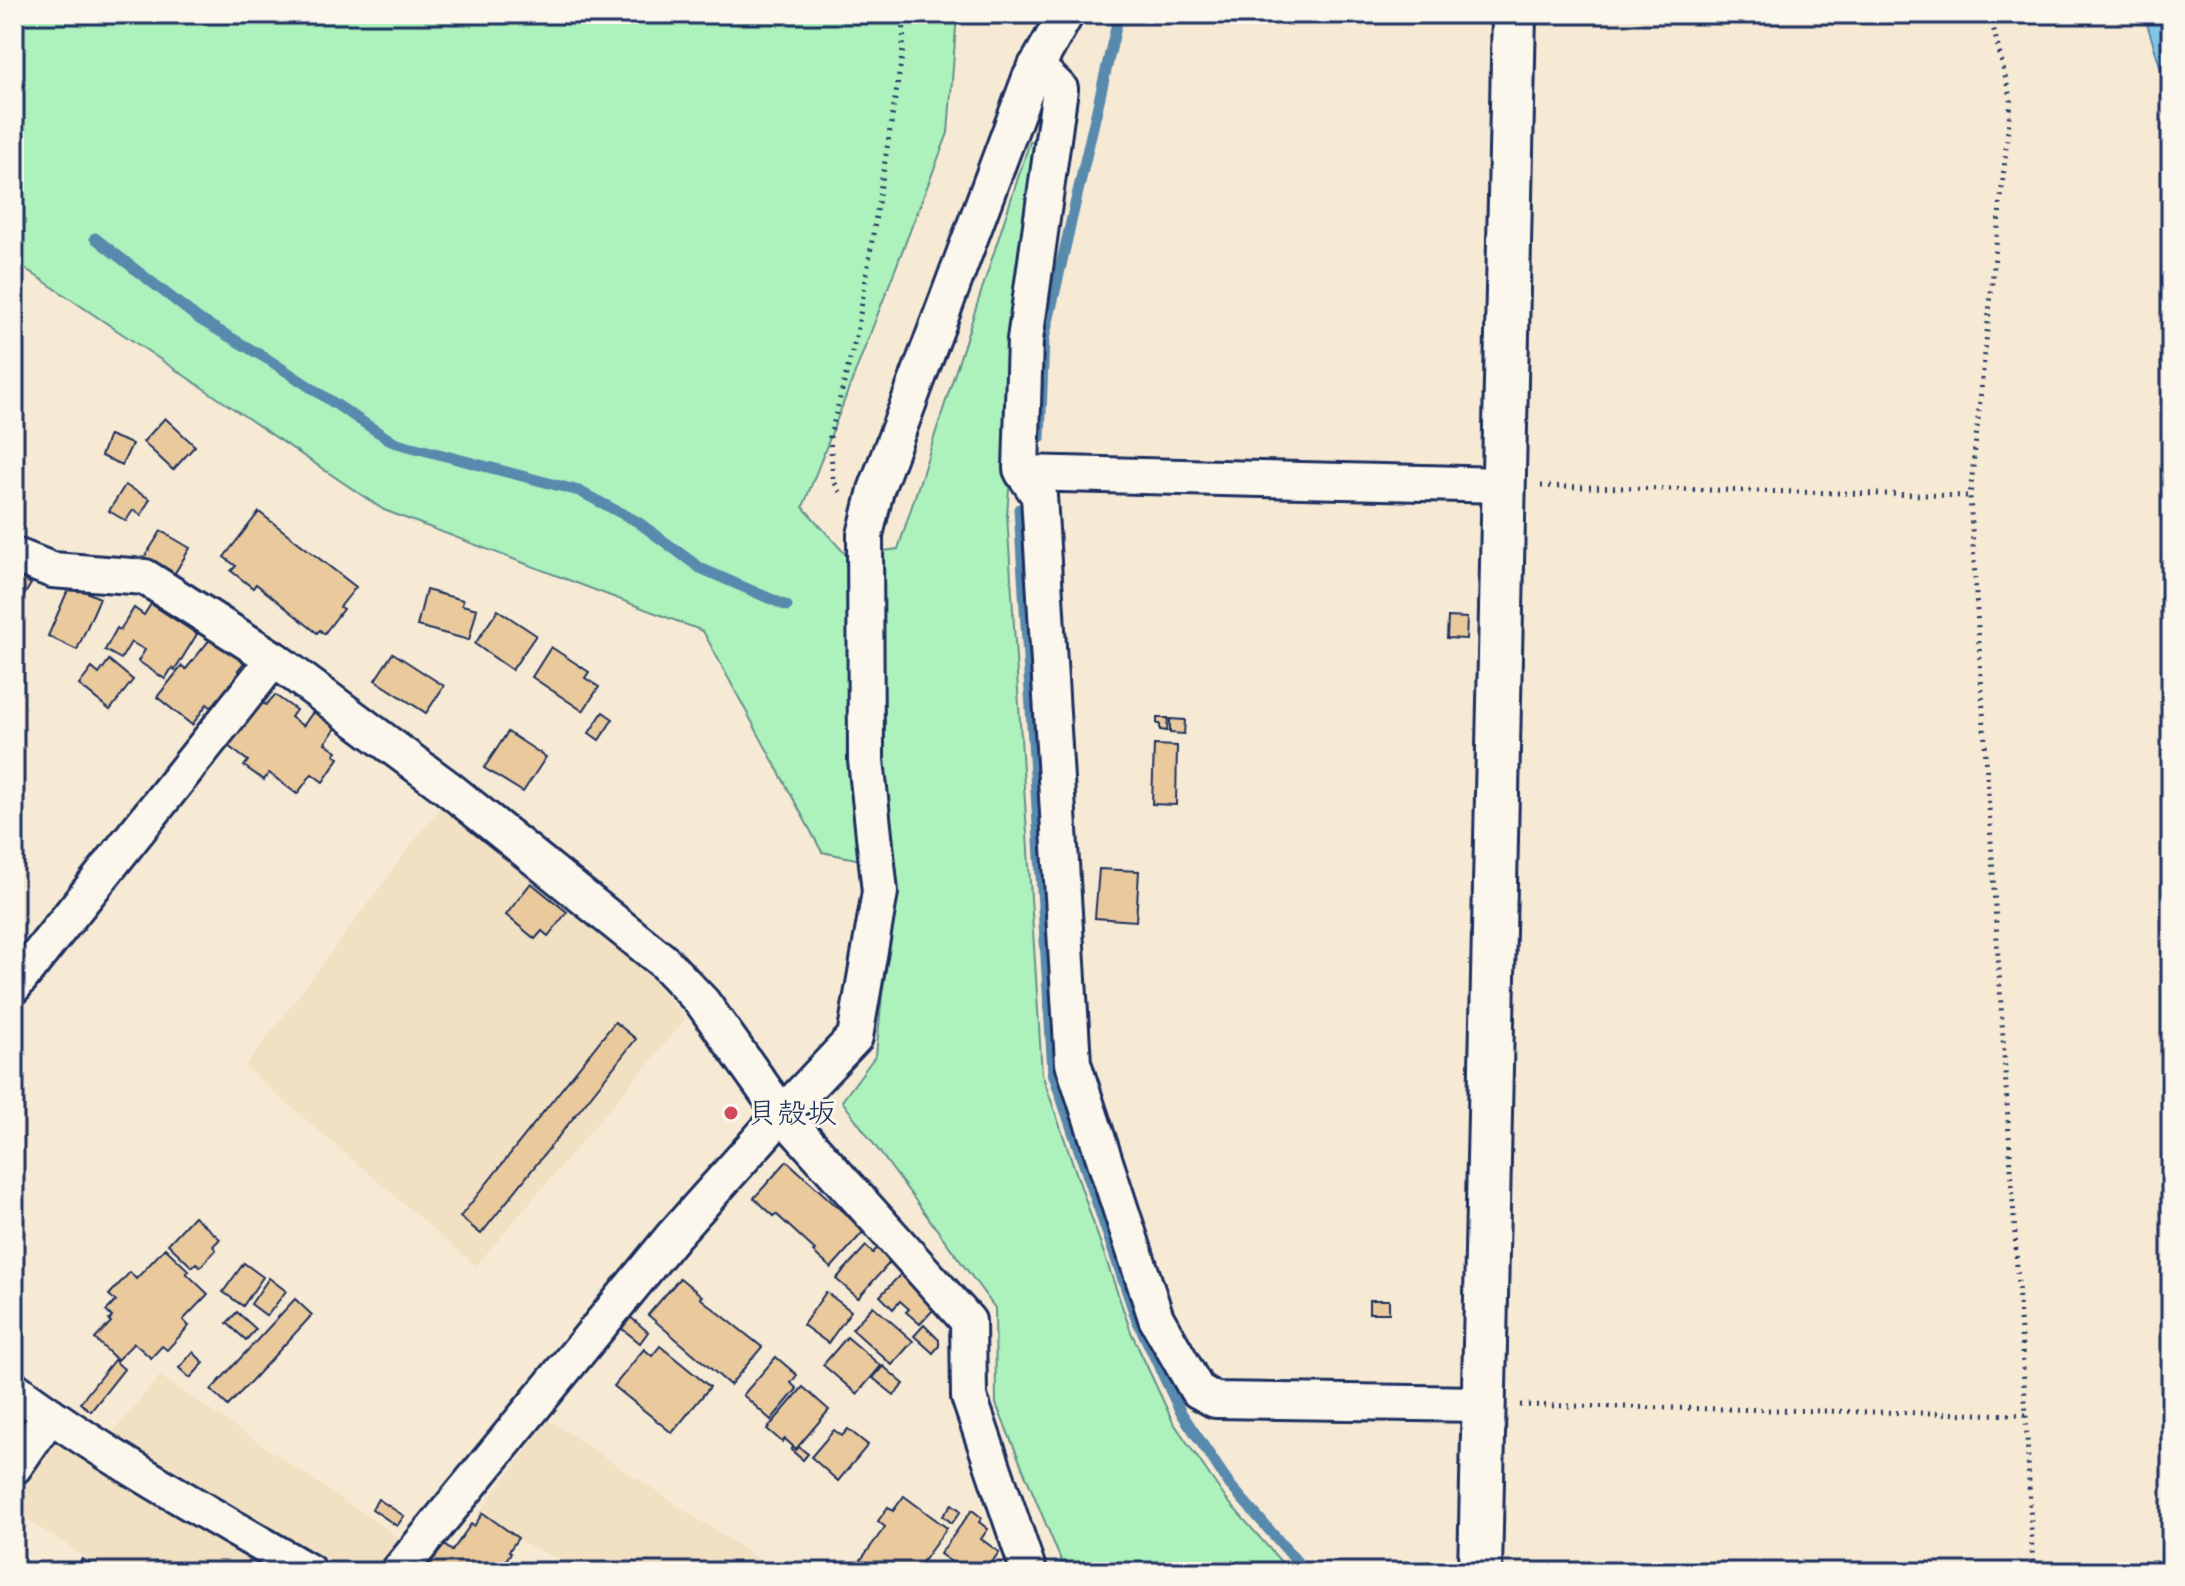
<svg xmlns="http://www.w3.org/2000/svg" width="2185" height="1586" font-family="Sriracha,'Klee One',sans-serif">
<rect width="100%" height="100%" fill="#f6ead4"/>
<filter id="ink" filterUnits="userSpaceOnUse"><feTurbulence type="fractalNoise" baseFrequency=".0125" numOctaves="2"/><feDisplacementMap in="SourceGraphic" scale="16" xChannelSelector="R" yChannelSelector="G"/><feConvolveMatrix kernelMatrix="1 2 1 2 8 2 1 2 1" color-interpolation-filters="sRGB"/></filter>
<g filter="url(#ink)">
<g fill="#f2e0c3">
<polygon points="443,803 637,961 686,1019 476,1266 245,1067"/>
<polygon points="160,1376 402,1540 377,1572 326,1572 106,1440"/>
<polygon points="549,1420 778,1572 587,1572 500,1532 478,1514"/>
<polygon points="50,1436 61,1436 294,1572 109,1572 18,1514 22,1475"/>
</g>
<polygon fill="#adf1bc" stroke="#64908d" stroke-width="2" points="14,14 957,14 948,133 803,507 847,556 898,549 1030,141 1037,146 1007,514 1042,1074 1131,1332 1173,1422 1226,1499 1290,1572 1112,1572 1110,1568 1065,1570 996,1404 995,1308 842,1101 876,1055 895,867 822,852 703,631 384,510 14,261"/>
<polygon fill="#83c6e4" stroke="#598aae" stroke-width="2" points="2144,14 2171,14 2171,102"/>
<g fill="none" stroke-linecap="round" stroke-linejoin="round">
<g stroke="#598aae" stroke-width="11">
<polyline points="95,238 199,319 269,360 393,442 579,491 638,522 700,568 787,606"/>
<polyline points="1040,438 1044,339 1119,14"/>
<polyline points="1019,509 1053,1073 1136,1318 1180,1411 1230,1485 1306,1572"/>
</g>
</g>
<g fill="#eaca9c" stroke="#1b2f5e" stroke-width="2">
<polygon points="165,418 195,446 173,470 143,442"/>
<polygon points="109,435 132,444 122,465 101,456"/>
<polygon points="125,485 150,499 141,515 133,510 126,521 109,511"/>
<polygon points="259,512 356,587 340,607 343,609 324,634 320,630 317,633 256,584 253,588 231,571 236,566 224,557"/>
<polygon points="161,531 190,548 173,576 144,558"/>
<polygon points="14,574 31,584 23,597 14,592"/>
<polygon points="70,585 100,598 77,650 48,636"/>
<polygon points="426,590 463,600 462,605 477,609 469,640 417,626"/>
<polygon points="151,604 197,634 175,670 172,668 165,679 138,661 145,650 131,642 121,659 105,650 117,628 120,630 134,608 144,615"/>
<polygon points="498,610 536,635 512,670 475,644"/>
<polygon points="1448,617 1467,618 1466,639 1447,638"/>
<polygon points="211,638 225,648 230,642 249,657 238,670 240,672 212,708 207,704 192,725 157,697 182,666 186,669"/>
<polygon points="551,647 589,672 585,678 599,687 583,711 532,677"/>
<polygon points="393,653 444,686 426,713 375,680"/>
<polygon points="109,660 133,680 110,710 79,685 92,668 99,674"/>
<polygon points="275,695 296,710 291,717 303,726 316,708 339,724 325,743 337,751 334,755 339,758 323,782 312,774 297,794 269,773 264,780 244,766 248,761 228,746 260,701 266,705"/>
<polygon points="603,712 613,719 599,740 589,733"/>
<polygon points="1157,718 1168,718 1167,731 1160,730 1160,724 1157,724"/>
<polygon points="1170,719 1185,720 1184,734 1170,733"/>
<polygon points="508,732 546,757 523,792 484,768"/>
<polygon points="1154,745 1177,746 1176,805 1152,804"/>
<polygon points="1099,869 1139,871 1136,921 1095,918"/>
<polygon points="531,883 567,912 548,936 542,931 535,939 506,915"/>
<polygon points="615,1022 636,1039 481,1234 460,1217"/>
<polygon points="787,1161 864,1231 831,1268 813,1252 815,1250 776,1214 774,1216 754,1198"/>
<polygon points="194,1216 220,1239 213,1246 216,1250 200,1267 196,1263 192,1267 168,1244"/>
<polygon points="866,1246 873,1253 878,1247 892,1260 858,1298 836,1279"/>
<polygon points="165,1248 189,1271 186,1273 208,1294 183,1320 189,1326 167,1350 162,1346 151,1358 134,1343 117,1360 95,1339 111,1322 109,1320 112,1317 106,1311 116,1301 109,1295 130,1272 136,1279"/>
<polygon points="244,1263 263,1277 243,1306 223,1292"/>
<polygon points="901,1274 930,1300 928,1302 934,1309 920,1324 906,1312 909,1309 900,1301 893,1309 880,1296"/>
<polygon points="269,1278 286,1291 267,1316 251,1304"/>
<polygon points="680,1278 702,1296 700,1298 762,1347 730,1385 648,1315"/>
<polygon points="826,1292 851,1311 828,1343 803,1325"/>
<polygon points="295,1299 312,1315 228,1406 211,1390"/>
<rect x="1369" y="1300" width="20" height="13"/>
<polygon points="873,1306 913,1341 892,1365 852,1329"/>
<polygon points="237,1312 256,1329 246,1340 227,1323"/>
<polygon points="629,1316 648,1332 640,1343 620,1327"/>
<polygon points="924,1325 939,1340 939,1346 933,1353 914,1336"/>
<polygon points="847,1337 881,1366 857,1394 823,1365"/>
<polygon points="660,1346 710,1387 672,1433 614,1386 644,1349 652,1356"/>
<polygon points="193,1352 204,1363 190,1378 179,1368"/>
<polygon points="776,1357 797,1375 791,1383 797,1389 771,1420 743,1395"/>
<polygon points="114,1360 124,1369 91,1411 80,1403"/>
<polygon points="883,1366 904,1384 894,1395 873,1378"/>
<polygon points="803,1387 829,1410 796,1449 785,1439 782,1442 767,1429"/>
<polygon points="848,1429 868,1445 838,1481 811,1457 834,1430 842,1436"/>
<polygon points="793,1447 796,1450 799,1447 808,1454 803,1460 791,1450"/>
<polygon points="904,1496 947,1528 915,1572 852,1572 885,1527 878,1521 888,1507 893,1511"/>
<polygon points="378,1499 404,1516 397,1526 372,1509"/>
<polygon points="952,1504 961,1511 952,1523 943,1516"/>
<polygon points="972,1510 982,1518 979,1522 988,1529 981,1539 999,1552 985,1572 965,1572 940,1554"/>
<polygon points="483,1513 518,1538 509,1551 511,1553 497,1572 424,1572 444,1545 452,1551 471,1524 474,1526"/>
<polygon points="82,1559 103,1572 74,1572"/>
</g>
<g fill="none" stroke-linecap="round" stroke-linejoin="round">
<g stroke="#1b2f5e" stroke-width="40">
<g id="minor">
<polyline points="1036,66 1060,89 1025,340 1021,469 1039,496 1073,1063 1156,1318 1197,1390 1215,1400 1483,1404"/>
<polyline points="1023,473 1504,485"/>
<polyline points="14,555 52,570 145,577 274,659 449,789 663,961 703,1003 782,1114 968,1321 969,1397 1029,1572"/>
<polyline points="14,986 274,659"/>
<path d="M 14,1389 C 107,1458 209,1513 309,1572"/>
<polyline points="14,1467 50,1415"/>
<polyline points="398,1572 673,1236 782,1114 855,1037 880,892 866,760 865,535 876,490 1030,78 1066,14"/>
</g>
</g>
<g stroke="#1b2f5e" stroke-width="48">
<polyline id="tertiary" points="1480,1572 1514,14"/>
</g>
<g stroke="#1b2f5e" stroke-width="5" stroke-dasharray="2 6" stroke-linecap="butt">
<polyline points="1990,14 2011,101 1970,496 2026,1415 2033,1572"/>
<polyline points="1541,486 1970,496"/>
<polyline points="840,492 833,480 830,436 857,333 903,50 904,14"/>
<polyline points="1520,1405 2026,1415"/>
</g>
<use href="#minor" stroke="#fbf7ec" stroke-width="34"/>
<use href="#tertiary" stroke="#fbf7ec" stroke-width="42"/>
</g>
</g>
<circle fill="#d1495b" stroke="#fbf7ec" stroke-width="3" cx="731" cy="1113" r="8"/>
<g text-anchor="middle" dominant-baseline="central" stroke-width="6" stroke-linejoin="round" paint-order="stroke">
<g font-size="30" fill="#1b2f5e" stroke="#fbf7ec" text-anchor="start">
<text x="747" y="1113">貝殻坂</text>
</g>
</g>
<rect width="2185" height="1586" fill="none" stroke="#fbf7ec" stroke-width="48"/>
<rect x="24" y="24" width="2137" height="1538" fill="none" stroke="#1b2f5e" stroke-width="3" filter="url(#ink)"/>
</svg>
